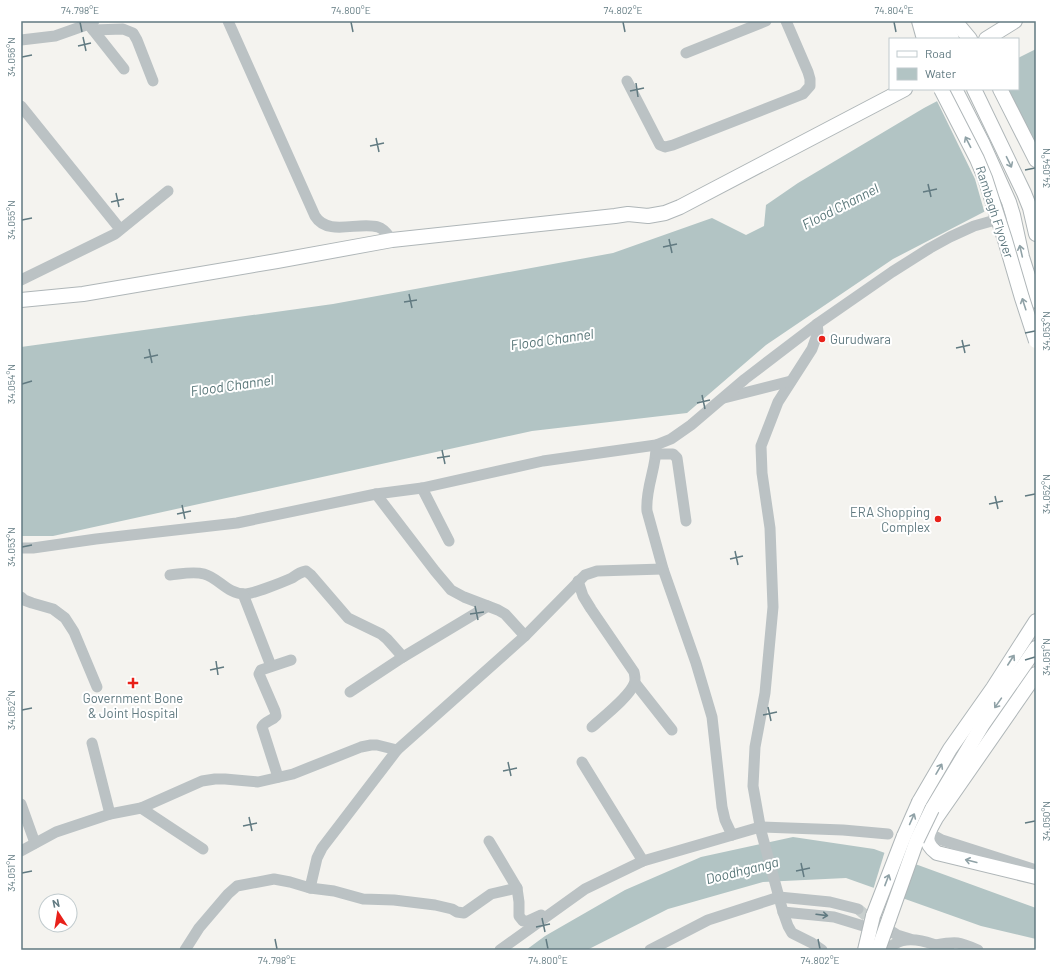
<svg xmlns="http://www.w3.org/2000/svg" width="1057" height="971" font-family="Barlow,sans-serif">
<rect width="100%" height="100%" fill="#f4f3ef"/>
<g fill="#b2c4c4">
<polygon points="1036,49 1036,185 893,259 766,345 687,413 532,431 53,536 21,536 21,347 333,304 613,253 712,218 746,235 764,226 766,205 798,183 924,108 960,89 1018,89 1018,58"/>
<polygon points="793,837 874,849 1036,908 1036,939 981,926 846,878 763,882 668,909 587,950 526,950 545,936 625,890 701,857"/>
</g>
<g fill="#f4f3ef">
<polygon points="955,89 1002,89 1036,159 1036,187 985,214 975,179 936,99"/>
<polygon points="885,851 913,861 901,900 873,890"/>
</g>
<g fill="none" stroke-linecap="round" stroke-linejoin="round">
<polyline stroke="#c8cfce" stroke-width="11" stroke-dasharray="11 5.5" stroke-linecap="butt" points="858,909 876,924 896,943"/>
<g stroke="#afb6b8" stroke-width="16">
<g id="major">
<polyline points="919,21 924,39"/>
<polyline points="931,21 938,39"/>
<polyline points="943,21 952,39"/>
<polyline points="955,21 970,39"/>
<polyline points="986,39 1015,21"/>
<polyline points="955,89 983,144 1009,202 1013,215 1022,257 1036,301"/>
<polyline points="974,89 1024,193 1030,208 1036,234"/>
<polyline points="1000,89 1036,160"/>
<polyline points="21,300 83,294 277,261 392,240 615,216 628,214 648,216 665,213 680,207 905,89"/>
<path d="M 1036,674 L 936,818 C 928,833 921,841 937,853 L 1036,877"/>
<polyline points="919,802 950,749 993,688 1036,621"/>
<polyline points="932,809 983,724 1036,648"/>
<polyline points="873,916 904,836"/>
<polyline points="889,919 917,840"/>
</g>
</g>
<g stroke="#bbc2c4" stroke-width="11">
<path d="M 228,21 L 315,216 C 328,237 359,221 378,227 C 385,229 388,235 392,240"/>
<polyline points="90,26 124,69"/>
<polyline points="93,30 123,29 133,33 137,40 153,81"/>
<polyline points="21,40 55,36 89,24 94,21"/>
<polyline points="686,53 766,21"/>
<polyline points="627,81 660,145 665,147 673,145 803,94 810,86 810,79 808,72 786,21"/>
<polyline points="21,106 120,229"/>
<polyline points="21,280 115,234 168,191"/>
<polyline points="817,324 818,332 812,349 778,402 761,446 762,473 770,528 773,607 765,693 755,747 753,786 761,831 783,912 788,926 792,933 812,943 822,950"/>
<polyline points="724,398 791,381"/>
<path d="M 656,445 C 657,467 645,488 647,511 L 663,569 L 696,663 L 712,717 L 722,807 L 725,820 L 732,835"/>
<polyline points="656,454 673,454 677,458 686,521"/>
<polyline points="422,488 449,541"/>
<polyline points="376,494 435,571 451,590 464,597 498,610 505,614 525,636"/>
<polyline points="21,548 33,548 96,539 237,523 376,494 422,488 543,461 656,445 671,439 691,425 745,379 817,324 892,272 930,248 950,237 974,226 1013,215"/>
<path d="M 170,575 C 181,574 193,571 204,574 C 219,578 227,594 245,594 C 253,594 283,582 292,578 C 296,575 300,572 306,571 L 311,575 L 348,618 L 381,634 L 387,639 L 403,657 L 488,606"/>
<path d="M 578,581 L 583,596 L 591,609 L 634,672 C 635,677 636,680 634,684 C 629,697 603,717 592,727"/>
<polyline points="243,594 271,666"/>
<polyline points="21,597 24,600 32,603 53,609 65,618 74,632 97,687"/>
<polyline points="635,683 672,730"/>
<polyline points="350,692 403,657"/>
<polyline points="92,743 110,814"/>
<polyline points="582,762 643,861"/>
<path d="M 278,777 L 262,727 C 265,721 272,721 276,716 L 275,711 L 259,674 L 261,670 L 291,660"/>
<polyline points="21,804 35,843"/>
<polyline points="141,808 203,849"/>
<path d="M 922,834 C 929,834 936,836 942,840 L 1036,870"/>
<polyline points="489,841 517,888 519,902 519,916 523,921 528,921 541,915"/>
<polyline points="21,851 56,832 110,814 141,808 202,781 215,779 225,779 258,782 293,774 361,747 371,745 377,745 397,750 525,636 585,575 597,571 663,569"/>
<polyline points="310,888 317,858 322,848 397,750"/>
<polyline points="783,912 834,917 870,928"/>
<polyline points="886,928 897,935 910,939"/>
<path d="M 936,945 C 957,941 959,942 978,950"/>
<polyline points="185,950 199,928 228,894 237,886 274,879 290,882 310,888 334,891 363,899 394,900 435,905 452,909 457,912 464,913 491,894 517,888"/>
<polyline points="500,950 585,889 643,861 760,827 843,830 888,834"/>
<polyline points="650,950 708,920 779,897 830,902 858,909"/>
<path d="M 888,950 C 890,948 892,945 895,944 C 910,934 934,944 949,950"/>
</g>
<use href="#major" stroke="#fff" stroke-width="14"/>
<g stroke="#afb6b8" stroke-width="16" stroke-linecap="butt">
<g id="major-bridge">
<polyline points="941,89 977,159 985,178 1005,240 1022,298 1036,341"/>
<polyline points="904,836 919,802"/>
<polyline points="917,840 932,809"/>
<polyline points="865,950 873,916"/>
<polyline points="878,950 889,919"/>
</g>
</g>
<use href="#major-bridge" stroke="#fff" stroke-width="14"/>
</g>
<defs><path id="oneway-shaft" d="M-6 0H5M1.5-3L5.5 0L1.5 3" fill="none" stroke-width="1.6" stroke-linecap="round" stroke-linejoin="round"/></defs>
<g stroke="#90a2a7">
<use href="#oneway-shaft" transform="translate(968 142) rotate(-117)"/>
<use href="#oneway-shaft" transform="translate(1009 162) rotate(64)"/>
<use href="#oneway-shaft" transform="translate(1021 251) rotate(-103)"/>
<use href="#oneway-shaft" transform="translate(1024 304) rotate(-108)"/>
<use href="#oneway-shaft" transform="translate(1011 660) rotate(-57)"/>
<use href="#oneway-shaft" transform="translate(998 703) rotate(125)"/>
<use href="#oneway-shaft" transform="translate(939 769) rotate(-60)"/>
<use href="#oneway-shaft" transform="translate(912 819) rotate(-66)"/>
<use href="#oneway-shaft" transform="translate(971 861) rotate(-166)"/>
<use href="#oneway-shaft" transform="translate(887 880) rotate(-69)"/>
</g>
<use stroke="#617a81" href="#oneway-shaft" transform="translate(822 915) rotate(7)"/>
<path fill="none" stroke="#617a81" stroke-width="1.5" d="M 80,22 L 82,32M 351,22 L 353,32M 623,22 L 625,32M 894,22 L 896,32M 83,37 L 86,51M 78,46 L 91,43M 22,57 L 32,55M 636,83 L 638,97M 630,91 L 644,88M 376,138 L 379,152M 370,146 L 384,143M 1025,170 L 1035,168M 928,184 L 931,197M 923,192 L 937,189M 116,193 L 119,207M 111,202 L 124,199M 22,220 L 32,218M 669,239 L 672,253M 663,247 L 677,244M 409,294 L 412,308M 404,302 L 417,300M 1025,333 L 1035,331M 962,340 L 965,353M 956,348 L 970,345M 149,349 L 152,363M 144,358 L 158,355M 22,384 L 32,381M 702,395 L 705,409M 697,403 L 710,400M 442,450 L 445,464M 437,458 L 450,456M 995,496 L 998,509M 1025,496 L 1035,494M 989,504 L 1003,501M 182,505 L 185,519M 177,514 L 191,511M 22,547 L 32,545M 735,551 L 738,565M 730,559 L 743,556M 475,606 L 478,620M 470,614 L 484,612M 1025,660 L 1035,657M 216,661 L 218,675M 210,670 L 224,667M 768,707 L 771,721M 22,710 L 32,708M 763,715 L 777,712M 508,762 L 511,776M 503,771 L 517,768M 249,817 L 252,831M 1025,823 L 1035,821M 243,826 L 257,823M 801,863 L 804,877M 796,871 L 810,868M 22,873 L 32,871M 542,918 L 545,932M 536,927 L 550,924M 275,939 L 277,949M 546,939 L 548,949M 818,939 L 820,949"/>
<g fill="#e8211a" stroke="#fff" stroke-width="1.5">
<circle cx="822" cy="339" r="4"/>
<circle cx="938" cy="519" r="4"/>
<path d="M131 677h4v4h4v4h-4v4h-4v-4h-4v-4h4z"/>
</g>
<g text-anchor="middle" dominant-baseline="central" stroke-width="4" stroke-linejoin="round" paint-order="stroke">
<g font-size="13" fill="#617a81" stroke="#fff">
<text transform="translate(995 212) rotate(72)">Rambagh Flyover</text>
</g>
<g font-size="13" fill="#617a81" stroke="#fff" text-anchor="start">
<text x="830" y="339">Gurudwara</text>
<text x="930" y="512" text-anchor="end">ERA Shopping<tspan x="930" dy="15">Complex</tspan></text>
<text x="133" y="698" text-anchor="middle">Government Bone<tspan x="133" dy="15">&amp; Joint Hospital</tspan></text>
</g>
<g font-size="14" font-style="italic" fill="#587678" stroke="#fff">
<text transform="translate(840 206) rotate(-27)">Flood Channel</text>
<text transform="translate(552 339) rotate(-8)">Flood Channel</text>
<text transform="translate(232 385) rotate(-8)">Flood Channel</text>
<text transform="translate(742 870) rotate(-14)">Doodhganga</text>
</g>
</g>
<rect width="1057" height="971" fill="none" stroke="#ffffff" stroke-width="44"/>
<rect x="889" y="38" width="130" height="52" fill="#ffffff" stroke="#c0cacd"/>
<rect x="897" y="51" width="20" height="6" fill="#ffffff" stroke="#c0cacd"/>
<text x="925" y="58" font-size="12" fill="#617a81">Road</text>
<rect x="897" y="68" width="20" height="12" fill="#b2c4c4" stroke="#c0cacd"/>
<text x="925" y="78" font-size="12" fill="#617a81">Water</text>
<g transform="translate(58 913) rotate(348)"><circle r="19" fill="#ffffff" stroke="#c0cacd"/>
<path d="M0-3L7 15L0 10L-7 15Z" fill="#e8211a"/>
<text y="-6" font-size="11" font-weight="bold" text-anchor="middle" fill="#617a81">N</text>
</g>
<rect x="22" y="22" width="1013" height="927" fill="none" stroke="#617a81" stroke-width="1.5"/>
<g font-size="10" text-anchor="middle" fill="#617a81">
<text x="80" y="14">74.798°E</text>
<text x="351" y="14">74.800°E</text>
<text x="623" y="14">74.802°E</text>
<text x="894" y="14">74.804°E</text>
<text transform="translate(11 57) rotate(-90)" y="4">34.056°N</text>
<text transform="translate(1046 168) rotate(-90)" y="4">34.054°N</text>
<text transform="translate(11 220) rotate(-90)" y="4">34.055°N</text>
<text transform="translate(1046 331) rotate(-90)" y="4">34.053°N</text>
<text transform="translate(11 384) rotate(-90)" y="4">34.054°N</text>
<text transform="translate(1046 494) rotate(-90)" y="4">34.052°N</text>
<text transform="translate(11 547) rotate(-90)" y="4">34.053°N</text>
<text transform="translate(1046 657) rotate(-90)" y="4">34.051°N</text>
<text transform="translate(11 710) rotate(-90)" y="4">34.052°N</text>
<text transform="translate(1046 821) rotate(-90)" y="4">34.050°N</text>
<text transform="translate(11 873) rotate(-90)" y="4">34.051°N</text>
<text x="277" y="964">74.798°E</text>
<text x="548" y="964">74.800°E</text>
<text x="820" y="964">74.802°E</text>
</g>
</svg>
